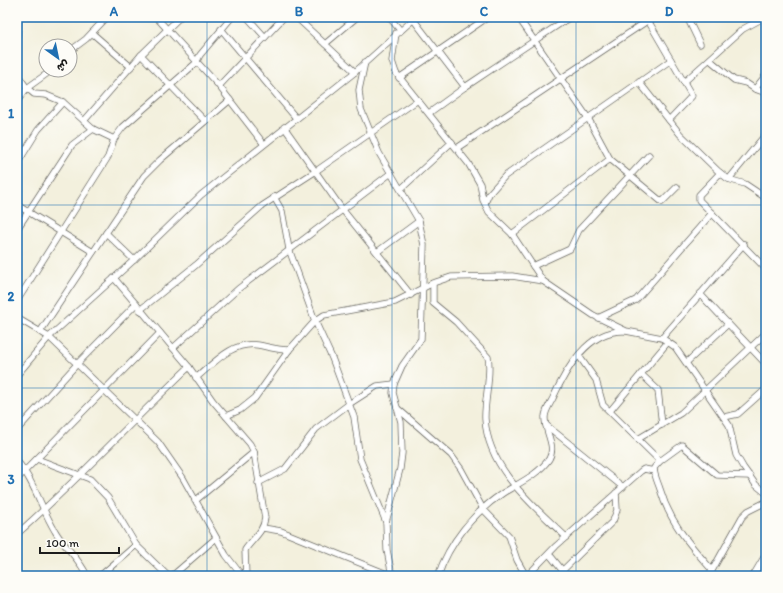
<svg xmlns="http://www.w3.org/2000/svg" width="783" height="593" font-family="Itim,'Playpen Sans Arabic',sans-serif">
<rect width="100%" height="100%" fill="#fdfcf7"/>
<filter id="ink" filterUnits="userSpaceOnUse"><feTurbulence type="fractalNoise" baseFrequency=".025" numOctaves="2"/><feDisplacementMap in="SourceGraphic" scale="8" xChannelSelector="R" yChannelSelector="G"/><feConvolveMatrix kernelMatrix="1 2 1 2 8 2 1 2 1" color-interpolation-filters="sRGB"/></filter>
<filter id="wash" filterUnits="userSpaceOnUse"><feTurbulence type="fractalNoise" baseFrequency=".012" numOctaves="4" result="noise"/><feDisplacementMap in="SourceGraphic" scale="16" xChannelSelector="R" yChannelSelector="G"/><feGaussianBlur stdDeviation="0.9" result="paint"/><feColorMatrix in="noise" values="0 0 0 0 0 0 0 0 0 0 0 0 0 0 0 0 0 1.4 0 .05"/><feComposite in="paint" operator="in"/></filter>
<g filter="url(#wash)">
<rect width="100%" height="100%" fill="#f3f0dd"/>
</g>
<g filter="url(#ink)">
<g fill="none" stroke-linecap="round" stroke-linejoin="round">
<g stroke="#676660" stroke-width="7">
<g id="minor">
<polyline points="156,17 219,86 263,143"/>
<polyline points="247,17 265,37"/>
<polyline points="296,17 355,72"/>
<polyline points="389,17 400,30"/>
<polyline points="518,17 588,118 610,159 662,202 677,187"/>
<polyline points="559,17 562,22"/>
<polyline points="646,17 692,96 669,120"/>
<polyline points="687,17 700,44"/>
<polyline points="413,19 465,87"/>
<polyline points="221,29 296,118"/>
<polyline points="92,33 131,67"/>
<polyline points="396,33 392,61 396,73 468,163 480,184 483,200 489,212 512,234 543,281 593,315 626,331 662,338 675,347 729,425 736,455 743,467 756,485 766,493"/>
<polyline points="17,37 19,17"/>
<polyline points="325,44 357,17"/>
<polyline points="70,51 86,39 107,17"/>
<polyline points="141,55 205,121"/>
<polyline points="710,60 734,80 746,83 755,89 766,93"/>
<polyline points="365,62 359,90 361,109 379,153 419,221 424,245 421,339 402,366 394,384 393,393 401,422 402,453 400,469 386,522 387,550 392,576"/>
<polyline points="17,74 27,88 34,94 46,95 63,102 93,129 114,139"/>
<polyline points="399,78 488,17"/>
<polyline points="639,82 680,134 718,171 728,179 745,184 766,198"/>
<polyline points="684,82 743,29 765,17"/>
<polyline points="219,86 284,17"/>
<polyline points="755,89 766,75"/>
<polyline points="17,101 27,88 52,70"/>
<polyline points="429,113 465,87 570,17"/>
<polyline points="84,121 141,55 180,17"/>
<polyline points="284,127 342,209 411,295"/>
<polyline points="457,148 653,17"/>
<polyline points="17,152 22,156"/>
<polyline points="17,164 38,130 63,102"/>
<polyline points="720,173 699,195 699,200 766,269"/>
<polyline points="729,179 766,134"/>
<polyline points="401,189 452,142"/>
<polyline points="274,197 282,211 289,249 315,321 332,358 354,417 360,459 386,522"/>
<polyline points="485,203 489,194 505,176 671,60"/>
<polyline points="17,205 93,252"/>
<polyline points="17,229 72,145 93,129"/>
<polyline points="106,233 134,260"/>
<polyline points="512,234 610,159"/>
<polyline points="377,252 419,221"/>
<polyline points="533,266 570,249 579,230 649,155"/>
<path d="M 114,278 L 189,367 L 213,401 L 250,444 L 254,452 L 265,518 C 263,533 253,538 245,550 L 246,576"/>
<path d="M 433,283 L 433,303 L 456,322 L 488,357 C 492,373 484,401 485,419 C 488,469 532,504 566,537"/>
<polyline points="700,294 766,364"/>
<polyline points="17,301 108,157 114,139 123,127 196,63 200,55 232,17"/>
<polyline points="140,310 196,265 262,206 316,171 418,100"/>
<polyline points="17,318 49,337 158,442 183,478 226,555 242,576"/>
<polyline points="598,318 636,300 712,213"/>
<polyline points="40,332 144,176 160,160 230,100"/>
<polyline points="662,338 744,244"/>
<polyline points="173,348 238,289 391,173"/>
<polyline points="579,356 596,380 603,405 660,461"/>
<polyline points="687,362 728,324"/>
<polyline points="641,374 658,390 662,425"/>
<polyline points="17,375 49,337 134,260 201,195 355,72 416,17"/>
<path d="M 196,378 C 214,363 232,341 258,345 C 269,347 277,350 289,350"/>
<polyline points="397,408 451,455 461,469 483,509 509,536 517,560 526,576"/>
<polyline points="610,411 668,342"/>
<polyline points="226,416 240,410 255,398 289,350 315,321 324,315 395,302 433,283 451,277 512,276 543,281"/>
<polyline points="724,417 738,414 766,389"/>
<polyline points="546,425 623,487"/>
<polyline points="17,430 78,363 136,304"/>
<polyline points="638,439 681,413 766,333"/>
<polyline points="37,459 90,479 108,498 136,545 168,576"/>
<path d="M 17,461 C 34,481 41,508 55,531 C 64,547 80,559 87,576"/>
<polyline points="17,479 160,333"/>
<polyline points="258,483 285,469 316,429 349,404 377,386 394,384"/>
<polyline points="195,501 254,452"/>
<polyline points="263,528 281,531 392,576"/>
<path d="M 17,534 C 77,481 131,422 189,367"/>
<polyline points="549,554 567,576"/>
<path d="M 712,570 C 690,545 670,523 660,489 C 658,483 654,475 654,468 L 660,461 L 682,445 L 717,475 L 750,476"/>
<polyline points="562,571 613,521 617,510 616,493"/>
<polyline points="100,576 136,545"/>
<polyline points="172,576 216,538"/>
<path d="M 438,576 C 449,543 474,512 503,493 C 519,483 538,475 549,459 C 557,446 544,431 545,417 C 545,411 550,404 553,398 C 566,369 588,330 624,331"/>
<polyline points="527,576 556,546 641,471 644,469 654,471"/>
<polyline points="709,576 742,517 748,511 766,502"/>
<polyline points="753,576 766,554"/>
</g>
</g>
<use href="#minor" stroke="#fff" stroke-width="5.5"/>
</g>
</g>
<path fill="none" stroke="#1f6fb2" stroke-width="1" stroke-opacity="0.55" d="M 207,17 L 207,576M 392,17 L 392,576M 576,17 L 576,576M 17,205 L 766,205M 17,388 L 766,388"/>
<rect width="783" height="593" fill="none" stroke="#fdfcf7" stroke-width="44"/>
<g transform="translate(58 58) rotate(147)"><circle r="19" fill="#fdfcf7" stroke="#a3a29f"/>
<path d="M0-3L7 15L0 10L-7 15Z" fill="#1f6fb2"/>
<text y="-6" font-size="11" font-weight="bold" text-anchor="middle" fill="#1c1c1c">ش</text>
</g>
<path d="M40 547v6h79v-6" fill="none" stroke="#1c1c1c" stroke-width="2"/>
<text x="46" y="547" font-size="12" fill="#1c1c1c" stroke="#fdfcf7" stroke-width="3" paint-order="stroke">100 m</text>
<rect x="22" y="22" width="739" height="549" fill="none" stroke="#1f6fb2" stroke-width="1.5"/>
<g font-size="13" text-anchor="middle" font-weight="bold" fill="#1f6fb2">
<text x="114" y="16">A</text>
<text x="299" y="16">B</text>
<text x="484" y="16">C</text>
<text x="669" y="16">D</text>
<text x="11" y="118">1</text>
<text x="11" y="301">2</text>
<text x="11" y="484">3</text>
</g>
</svg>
